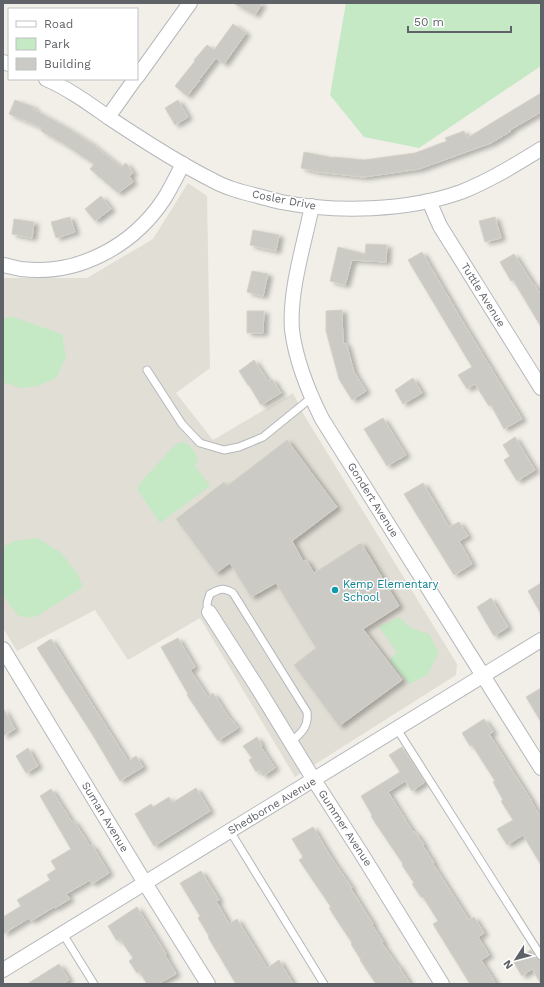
<svg xmlns="http://www.w3.org/2000/svg" width="544" height="987" font-family="'Work Sans',sans-serif">
<defs>
<filter id="shadow"><feDropShadow dx="4.5" dy="2.5" stdDeviation="2" flood-color="#0004"/></filter>
</defs>
<rect width="100%" height="100%" fill="#f1efe8"/>
<polygon fill="#e1ded6" points="188,183 207,196 210,368 176,393 213,440 293,393 304,415 457,664 456,675 295,777 200,618 128,660 95,610 17,651 3,628 3,278 87,278 153,239"/>
<g fill="#c5e8c5">
<polygon points="346,3 541,3 541,66 419,148 364,137 330,95"/>
<polygon points="10,316 62,334 66,357 56,378 38,386 21,388 3,382 3,320"/>
<path d="M 183,442 C 192,446 195,451 198,460 L 195,466 L 210,486 L 160,523 L 137,489 L 141,482 L 176,444 Z"/>
<polygon points="38,538 61,553 77,573 83,587 39,615 31,618 19,616 11,607 3,594 3,547 14,541"/>
<polygon points="399,617 411,628 429,634 439,653 427,675 409,684 389,660 397,652 379,627"/>
</g>
<g fill="#cccac5" stroke="#d6d1c6" filter="url(#shadow)">
<polygon points="233,3 262,3 255,15"/>
<polygon points="233,24 246,33 224,64 216,58 199,80 200,80 187,96 175,86 195,61 194,60 207,45 214,50"/>
<polygon points="541,93 541,112 510,130 511,131 491,143 419,169 364,177 318,172 301,168 304,152 334,158 334,157 364,160 415,153 447,141 445,138 464,131 467,138"/>
<polygon points="15,100 34,107 33,109 66,127 91,143 121,167 126,163 133,173 129,176 133,182 118,193 90,169 94,164 68,147 69,147 41,131 42,128 9,114"/>
<polygon points="178,100 188,117 175,125 165,108"/>
<polygon points="101,196 111,209 95,221 85,209"/>
<polygon points="70,217 75,232 56,238 51,222"/>
<polygon points="495,217 501,238 485,242 479,221"/>
<polygon points="14,219 34,222 32,238 12,234"/>
<polygon points="253,230 279,235 276,251 250,245"/>
<polygon points="366,244 387,245 386,262 352,260 345,285 330,281 338,247 365,254"/>
<polygon points="422,252 464,324 522,419 504,429 491,405 489,406 475,384 467,389 458,375 472,367 408,260"/>
<polygon points="514,254 533,284 534,284 541,295 541,327 513,280 511,281 500,262"/>
<polygon points="252,271 268,274 263,296 247,292"/>
<polygon points="342,310 343,344 346,343 354,372 366,391 352,400 339,379 326,331 326,311"/>
<polygon points="247,311 264,311 263,333 247,333"/>
<polygon points="254,360 268,381 272,379 281,393 261,405 249,385 248,385 239,371"/>
<polygon points="413,378 422,393 403,404 395,390"/>
<polygon points="383,418 406,455 387,466 364,429"/>
<polygon points="515,437 535,470 517,481 504,460 510,456 503,445"/>
<polygon points="287,440 337,507 292,541 303,561 306,560 314,573 361,543 399,606 363,629 402,680 339,726 294,665 316,648 276,583 251,597 230,563 216,573 176,519 224,482 227,486"/>
<polygon points="423,483 449,527 459,522 468,536 459,541 472,564 454,575 404,494"/>
<polygon points="541,583 541,614 528,591"/>
<polygon points="491,598 508,627 494,636 477,607"/>
<polygon points="178,638 195,667 190,670 208,697 213,693 230,719 231,719 238,728 218,741 187,695 188,694 161,647"/>
<polygon points="51,639 128,761 136,756 143,767 120,781 94,737 37,648"/>
<polygon points="541,688 541,722 526,697"/>
<polygon points="3,708 15,729 3,736"/>
<polygon points="484,719 493,732 489,734 531,800 531,801 541,818 541,865 523,835 507,845 497,829 513,820 501,801 503,800 493,782 495,781 472,745 470,746 462,733"/>
<polygon points="257,737 262,746 261,747 275,768 263,776 260,770 256,772 249,760 252,758 243,746"/>
<polygon points="402,747 425,782 412,791 405,781 388,792 413,832 415,832 424,845 423,846 434,863 433,864 469,920 474,917 484,933 478,937 489,955 481,960 496,984 470,984 433,924 438,921 423,897 421,897 412,884 414,883 402,865 403,864 376,824 371,816 372,815 361,796 400,772 389,755"/>
<polygon points="28,748 38,766 26,773 16,756"/>
<polygon points="196,788 210,811 154,846 135,814 151,804 153,807 169,797 172,803"/>
<polygon points="51,789 72,822 74,821 90,846 92,845 109,873 92,884 90,880 66,894 70,899 55,908 54,907 31,921 29,918 3,934 3,917 21,906 17,900 50,880 47,875 56,869 51,861 71,849 40,796"/>
<polygon points="313,827 332,859 352,888 351,889 373,924 372,925 383,942 382,943 397,965 398,965 410,984 376,984 360,960 361,960 351,944 352,943 329,908 331,907 299,860 303,857 292,839"/>
<polygon points="201,871 219,900 216,901 229,924 237,919 267,968 279,960 293,984 236,984 208,937 209,936 198,918 200,916 180,883"/>
<polygon points="137,907 166,954 165,955 176,974 158,984 147,984 139,971 137,973 129,961 133,958 120,939 117,941 108,926"/>
<polygon points="531,950 537,959 541,961 541,984 532,969 522,976 513,961"/>
<polygon points="59,964 69,980 62,984 27,984"/>
</g>
<g fill="none" stroke-linecap="round" stroke-linejoin="round">
<g stroke="#b5b8bc" stroke-width="9">
<g id="service">
<polyline points="147,370 182,424 200,443 224,450 239,447 263,437 311,398"/>
<path d="M 209,612 C 205,605 208,600 210,594 C 220,589 223,587 233,593 L 307,712 C 309,727 301,733 291,742"/>
<polyline points="397,729 541,956"/>
<polyline points="230,831 324,984"/>
<polyline points="63,934 94,984"/>
</g>
</g>
<g stroke="#b5b8bc" stroke-width="16">
<g id="minor">
<polyline points="3,62 9,64"/>
<polyline points="137,77 190,3"/>
<path d="M 46,79 C 69,89 88,103 108,117 C 141,139 176,162 212,180 C 226,188 242,192 258,196 C 265,198 273,200 281,202 C 337,213 407,211 461,192 C 489,181 515,165 541,149"/>
<polyline points="108,117 135,79"/>
<polyline points="429,201 440,226 541,388"/>
<path d="M 312,206 C 304,245 289,291 292,330 C 296,362 308,391 322,419 L 541,768"/>
<path d="M 3,265 C 9,266 15,268 21,269 C 78,276 133,246 164,199 C 171,188 177,175 183,164"/>
<polyline points="209,612 259,690 314,780 361,853 442,984"/>
<polyline points="3,649 145,883 208,984"/>
<polyline points="3,970 541,640"/>
</g>
</g>
<use href="#service" stroke="#fff" stroke-width="7"/>
<use href="#minor" stroke="#fff" stroke-width="14"/>
</g>
<circle fill="#0f9aa8" stroke="#fff" stroke-width="1.5" cx="335" cy="590" r="4"/>
<g text-anchor="middle" dominant-baseline="central" stroke-width="3" stroke-linejoin="round" paint-order="stroke">
<g font-size="11" fill="#5f6368" stroke="#fff">
<text transform="translate(284 200) rotate(11)">Cosler Drive</text>
<text transform="translate(483 295) rotate(58)">Tuttle Avenue</text>
<text transform="translate(373 500) rotate(58)">Gondert Avenue</text>
<text transform="translate(272 806) rotate(-31)">Shedborne Avenue</text>
<text transform="translate(105 817) rotate(59)">Suman Avenue</text>
<text transform="translate(345 828) rotate(57)">Gummer Avenue</text>
</g>
<g font-size="11" fill="#0d838f" stroke="#fff" text-anchor="start">
<text x="343" y="584">Kemp Elementary<tspan x="343" dy="13">School</tspan></text>
</g>
</g>
<rect width="544" height="987" fill="none" stroke="#5f6368" stroke-width="8"/>
<rect x="8" y="8" width="130" height="72" fill="#ffffff" stroke="#bfc1c3"/>
<rect x="16" y="21" width="20" height="6" fill="#ffffff" stroke="#bfc1c3"/>
<text x="44" y="28" font-size="12" fill="#5f6368">Road</text>
<rect x="16" y="38" width="20" height="12" fill="#c5e8c5" stroke="#bfc1c3"/>
<text x="44" y="48" font-size="12" fill="#5f6368">Park</text>
<rect x="16" y="58" width="20" height="12" fill="#cccac5" stroke="#bfc1c3"/>
<text x="44" y="68" font-size="12" fill="#5f6368">Building</text>
<g transform="translate(516 959) rotate(234)" stroke="#ffffff" stroke-width="3" paint-order="stroke">
<path d="M0-3L7 15L0 10L-7 15Z" fill="#5f6368"/>
<text y="-6" font-size="11" font-weight="bold" text-anchor="middle" fill="#5f6368">N</text>
</g>
<path d="M408 26v6h103v-6" fill="none" stroke="#5f6368" stroke-width="2"/>
<text x="414" y="26" font-size="12" fill="#5f6368" stroke="#ffffff" stroke-width="3" paint-order="stroke">50 m</text>
</svg>
